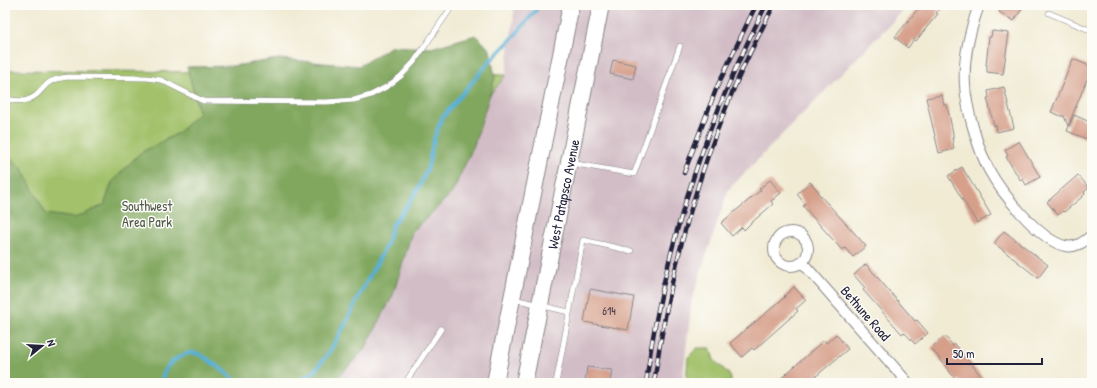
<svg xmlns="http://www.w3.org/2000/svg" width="1097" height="388" font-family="'Patrick Hand',sans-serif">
<rect width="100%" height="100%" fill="#fdfcf7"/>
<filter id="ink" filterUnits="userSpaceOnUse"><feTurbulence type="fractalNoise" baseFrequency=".025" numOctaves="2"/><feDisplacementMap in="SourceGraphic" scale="8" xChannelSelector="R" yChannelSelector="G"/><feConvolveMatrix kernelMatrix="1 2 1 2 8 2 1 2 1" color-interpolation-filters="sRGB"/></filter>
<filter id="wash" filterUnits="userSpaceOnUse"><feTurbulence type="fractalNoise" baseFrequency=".012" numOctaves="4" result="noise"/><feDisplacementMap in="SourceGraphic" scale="16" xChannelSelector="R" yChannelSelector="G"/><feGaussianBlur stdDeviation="0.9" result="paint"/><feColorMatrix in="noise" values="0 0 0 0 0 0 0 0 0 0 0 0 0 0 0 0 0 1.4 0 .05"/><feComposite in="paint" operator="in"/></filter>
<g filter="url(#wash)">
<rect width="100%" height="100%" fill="#f1ebd4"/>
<polygon fill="#d2bdc6" points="515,5 907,5 899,15 728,190 692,300 682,383 332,383 365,349 393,295 412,232 452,193 474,145 495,78 506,75"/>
<g fill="#a2c16a" stroke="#627252">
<polygon points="5,70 506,75 326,297 5,383"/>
<polygon points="697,348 710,348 714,360 729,374 732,383 686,383 688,357"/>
</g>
<polygon fill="#81a75e" stroke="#52644c" points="476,35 490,50 495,78 474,145 452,193 412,232 393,295 365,349 332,383 5,383 5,167 10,157 21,167 46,214 75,218 104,205 112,182 140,153 178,133 199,113 187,67 233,66 279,59 359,66 392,46 431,48"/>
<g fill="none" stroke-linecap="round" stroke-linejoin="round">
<g stroke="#57afd4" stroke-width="4">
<path d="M 162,383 C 162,374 167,364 175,360 C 181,356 187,352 195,353 C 206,355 229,376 239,383"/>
<polyline points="294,383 313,373 330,351 346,323 361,292 387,244 392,225 408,204 419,187 428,167 434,139 442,118 489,62 511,40 537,9"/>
</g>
</g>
<g id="blocks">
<g fill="#d69f8a">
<polygon points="921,5 942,5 936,13 938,14 927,27 916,41 914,39 908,48 895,37"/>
<polygon points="1004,5 1024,5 1014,21 999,12"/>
<polygon points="992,31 1009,33 1003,74 987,72 987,65 986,65 987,56 989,37 991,37"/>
<polygon points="1073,59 1092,67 1068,126 1064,116 1061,116 1051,112"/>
<polygon points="613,60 636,65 633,79 610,74"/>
<polygon points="1004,87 1014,128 997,132 996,125 994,126 989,105 987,98 989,98 988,91"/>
<polygon points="942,95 944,105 947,105 953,133 953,138 952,138 954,149 939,153 926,98"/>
<polygon points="1074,115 1092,123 1092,141 1067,131"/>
<polygon points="1019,141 1040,177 1026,185 1023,179 1021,181 1006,157 1008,156 1005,150"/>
<polygon points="962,167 991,215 977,223 948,176"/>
<polygon points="1078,175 1089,188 1084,192 1085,194 1082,197 1064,212 1063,211 1058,215 1047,202"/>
<polygon points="770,180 781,193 771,201 773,204 750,224 744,230 742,227 732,236 721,223 761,190 759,189"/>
<polygon points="810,182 819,192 818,193 866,246 853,257 845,248 842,250 803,206 805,204 797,194"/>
<polygon points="1004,231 1048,265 1038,278 994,243"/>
<polygon points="866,264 915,321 917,320 928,333 915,344 904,332 902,334 863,290 865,288 854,275"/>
<polygon points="794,287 806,300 796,309 798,311 754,350 752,348 742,357 730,343 785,297 784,296"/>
<polygon points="590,289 634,297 628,330 584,322"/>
<polygon points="836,334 848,349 808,383 776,383 824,340 826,343"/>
<polygon points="945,336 953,346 955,344 987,383 962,383 959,380 957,381 931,348"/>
<polygon points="587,367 612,370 610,383 585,383"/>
</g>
</g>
</g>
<g filter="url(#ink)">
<use href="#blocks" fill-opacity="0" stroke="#8a8688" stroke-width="1"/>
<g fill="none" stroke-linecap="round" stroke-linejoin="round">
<g stroke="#8a8688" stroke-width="6">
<g id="service">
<polyline points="1049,13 1092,31"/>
<path d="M 5,99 C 12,100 21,102 27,100 C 37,97 40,91 47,84 C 53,79 60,78 68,77 L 147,78 L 161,80 L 203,101 L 326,102 L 354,100 L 371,95 L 388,86 L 401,76 L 414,62 L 453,5"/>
<polyline points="570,163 634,174 680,46"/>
<polyline points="514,299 569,312"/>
<polyline points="405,383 441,329"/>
<polyline points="556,383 583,240 631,251"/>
</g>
</g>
<g stroke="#8a8688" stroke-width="12">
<g id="minor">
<path d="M 979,5 C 970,31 963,57 965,85 C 966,108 978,149 989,170 C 1001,192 1039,240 1065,246 C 1076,248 1084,242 1092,235"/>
<circle cx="791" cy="249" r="17"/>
<polyline points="802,262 908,383"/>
</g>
</g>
<g stroke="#8a8688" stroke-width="18">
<g id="primary">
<polyline points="495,383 571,5"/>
<path id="s1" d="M 524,383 L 601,5"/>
</g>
</g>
<use href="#service" stroke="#fff" stroke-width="5"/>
<use href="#minor" stroke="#fff" stroke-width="10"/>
<use href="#primary" stroke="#fff" stroke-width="16"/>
<g stroke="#22223b" stroke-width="4.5">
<g id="rail">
<polyline points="684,173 717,87 756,5"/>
<path d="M 646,383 C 663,251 705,124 766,5"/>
<path d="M 654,383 C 668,283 693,186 732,93 C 744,63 759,34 774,5"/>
</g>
</g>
<use href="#rail" stroke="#fdfcf7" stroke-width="3" stroke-dasharray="9" stroke-linecap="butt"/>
</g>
</g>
<g text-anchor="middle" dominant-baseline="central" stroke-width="3" stroke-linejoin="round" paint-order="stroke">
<g font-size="12" fill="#4f414f">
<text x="609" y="310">614</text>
</g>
<g font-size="14" fill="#22223b" stroke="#fdfcf7">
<text stroke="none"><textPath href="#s1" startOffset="193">West Patapsco Avenue</textPath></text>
<text transform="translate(866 313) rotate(49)">Bethune Road</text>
</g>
<g font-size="14" fill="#4f5a4b" stroke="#fdfcf7">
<text x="147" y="205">Southwest<tspan x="147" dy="16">Area Park</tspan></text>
</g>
</g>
<rect width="1097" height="388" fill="none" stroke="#fdfcf7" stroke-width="20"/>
<g transform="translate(42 346) rotate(72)" stroke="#fdfcf7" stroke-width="3" paint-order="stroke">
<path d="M0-3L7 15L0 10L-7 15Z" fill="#22223b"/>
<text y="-6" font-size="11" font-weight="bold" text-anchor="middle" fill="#22223b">N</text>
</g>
<path d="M947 358v6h95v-6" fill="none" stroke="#22223b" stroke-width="2"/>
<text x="953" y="358" font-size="12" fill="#22223b" stroke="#fdfcf7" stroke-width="3" paint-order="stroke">50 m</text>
</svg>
